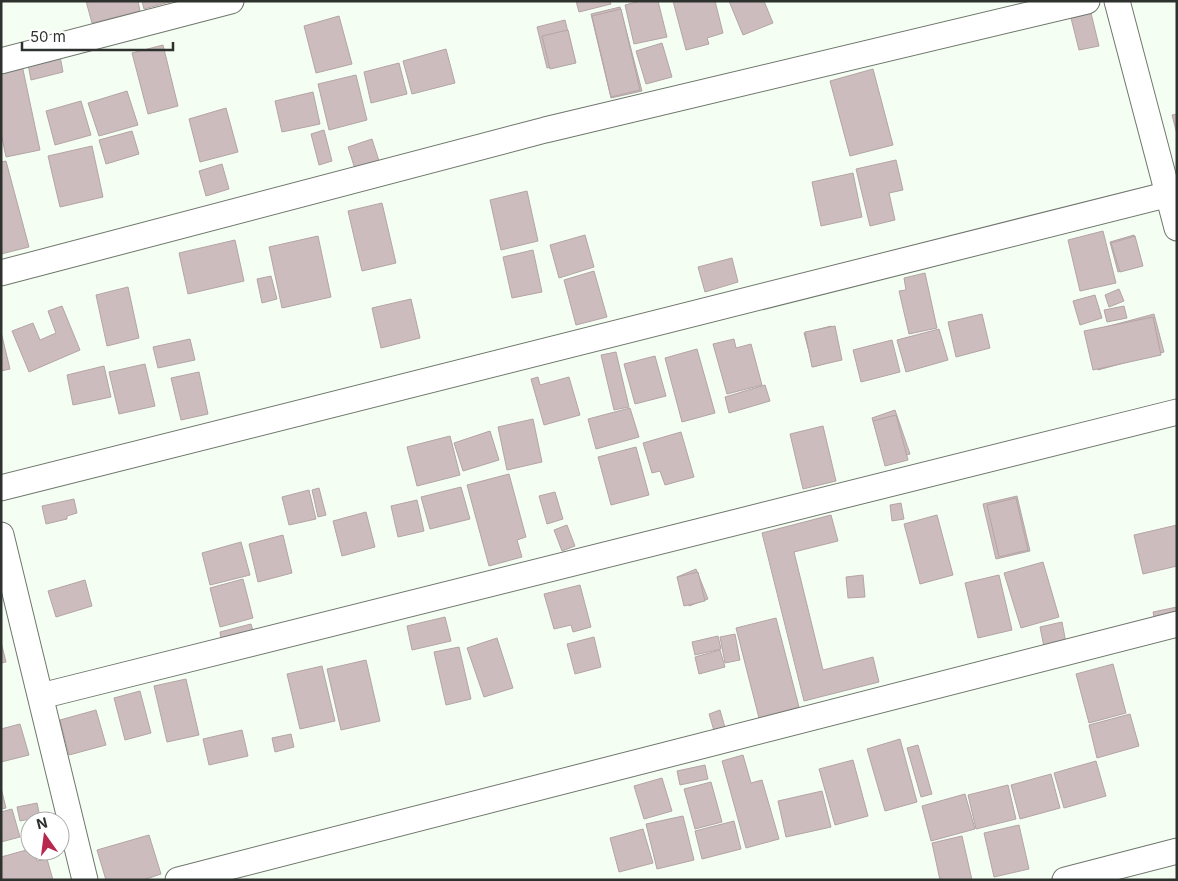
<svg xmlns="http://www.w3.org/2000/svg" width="1178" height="881" font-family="Inter,sans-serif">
<rect width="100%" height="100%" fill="#f5fef2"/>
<g fill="#ccbcbe" stroke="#b4a4a6">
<polygon points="86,1 138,1 140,11 92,23"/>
<polygon points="142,1 173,1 144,9"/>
<polygon points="576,1 610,1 611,4 579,12"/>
<polygon points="640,1 658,1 667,37 634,44 625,5"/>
<polygon points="673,1 715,1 723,33 707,38 709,44 686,50"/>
<polygon points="729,1 764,1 773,23 743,35"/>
<polygon points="620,7 642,91 611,98 591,14"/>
<polygon points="621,9 640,90 611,97 592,16"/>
<polygon points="1091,13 1099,46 1079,50 1071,18"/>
<polygon points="339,16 352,64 316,73 304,26"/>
<polygon points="565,20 575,61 547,68 537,27"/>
<polygon points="568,30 576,63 550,69 542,36"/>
<polygon points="662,43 672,77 646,84 636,51"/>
<polygon points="163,45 178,106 148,114 132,53"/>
<polygon points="446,49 455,83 412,94 403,61"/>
<polygon points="60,56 63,72 31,80 28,64"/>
<polygon points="399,63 407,94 371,103 364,72"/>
<polygon points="22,65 40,150 6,157 1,133 1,70"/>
<polygon points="873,69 893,145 850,156 830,81"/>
<polygon points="356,75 367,120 329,130 318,84"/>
<polygon points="127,91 138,125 99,136 88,103"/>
<polygon points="313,92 320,124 282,132 275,101"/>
<polygon points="81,101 91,135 55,145 46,111"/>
<polygon points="226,108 238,152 200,162 189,119"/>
<polygon points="1177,114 1177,134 1172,115"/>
<polygon points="324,130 332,161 319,165 311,134"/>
<polygon points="132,131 139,154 106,164 99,140"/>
<polygon points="372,139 379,161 355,169 348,147"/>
<polygon points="92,146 103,197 60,207 48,156"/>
<polygon points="896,160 903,190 889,193 895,220 870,226 856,169"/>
<polygon points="6,161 29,247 1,254 1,162"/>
<polygon points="222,164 229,189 206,196 199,171"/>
<polygon points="853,173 862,217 821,226 812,182"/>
<polygon points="527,191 538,241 501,250 490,200"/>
<polygon points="382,203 396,263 362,271 348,211"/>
<polygon points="1103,231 1116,283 1080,291 1068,240"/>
<polygon points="585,235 594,267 559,278 550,245"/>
<polygon points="1134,235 1142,265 1118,272 1110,242"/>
<polygon points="318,236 331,297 282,308 269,247"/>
<polygon points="1135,236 1143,266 1120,272 1111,243"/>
<polygon points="235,240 244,281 188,294 179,253"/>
<polygon points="533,250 542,292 512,298 503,257"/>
<polygon points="732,258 738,282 705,292 698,267"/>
<polygon points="594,271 607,317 576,325 564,280"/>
<polygon points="925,273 937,328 909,334 899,291 906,290 904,278"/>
<polygon points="271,276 277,299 262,303 257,279"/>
<polygon points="128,287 139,338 107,346 96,295"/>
<polygon points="1119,289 1124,301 1109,307 1105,295"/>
<polygon points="1095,295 1102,318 1080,325 1073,301"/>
<polygon points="411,299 420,338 381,348 372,308"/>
<polygon points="62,306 80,350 29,372 12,331 33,323 40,340 56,333 48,311"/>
<polygon points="1124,306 1127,318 1107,322 1104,310"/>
<polygon points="982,314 990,348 956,357 948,322"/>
<polygon points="1154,314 1164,352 1098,370 1087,332"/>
<polygon points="1153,317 1161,355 1093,370 1084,331"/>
<polygon points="831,326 840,359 813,367 804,333"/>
<polygon points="835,326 842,360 812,367 805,332"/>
<polygon points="939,329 948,360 906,372 897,340"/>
<polygon points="1,332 10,369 1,371"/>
<polygon points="190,339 195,360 158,368 153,347"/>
<polygon points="734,339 736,348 751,344 762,385 727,394 713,344"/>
<polygon points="892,340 900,372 861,382 853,350"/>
<polygon points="697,349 715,413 682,422 665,358"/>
<polygon points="616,352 629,407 614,410 601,355"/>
<polygon points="655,356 666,396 635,404 624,364"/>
<polygon points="145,364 155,406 119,414 109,372"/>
<polygon points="104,366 111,397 73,405 67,375"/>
<polygon points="199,372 208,414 181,420 171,378"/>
<polygon points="538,377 540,385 569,377 580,415 544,425 531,379"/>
<polygon points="765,385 770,401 729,413 725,397"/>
<polygon points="630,408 639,437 596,449 588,419"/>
<polygon points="895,410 910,454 886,461 872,418"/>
<polygon points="896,415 908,460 885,466 873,421"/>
<polygon points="533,419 542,462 507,470 498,427"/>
<polygon points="823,426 836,481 803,489 790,434"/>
<polygon points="490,431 499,460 463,471 454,443"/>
<polygon points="681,432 694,477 665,485 660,471 652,473 643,443"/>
<polygon points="450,436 460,475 417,486 407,447"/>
<polygon points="636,447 649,495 611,505 598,457"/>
<polygon points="509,474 526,537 517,540 522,557 489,566 467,485"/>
<polygon points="461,487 470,519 430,529 421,497"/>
<polygon points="319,488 326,515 318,517 312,490"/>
<polygon points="309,490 316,519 289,525 282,497"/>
<polygon points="555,492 563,519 547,524 539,496"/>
<polygon points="1017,496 1030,551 996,559 983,504"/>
<polygon points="1016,498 1028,550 999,557 987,505"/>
<polygon points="74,499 77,513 67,516 67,519 46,524 42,506"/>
<polygon points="417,500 424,531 398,537 391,506"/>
<polygon points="901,503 904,519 892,521 890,505"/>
<polygon points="366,512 375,547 342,556 333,521"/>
<polygon points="831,515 838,541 794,552 823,670 873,657 879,682 804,701 762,533"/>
<polygon points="937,515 953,575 920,584 904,524"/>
<polygon points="567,525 575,546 562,551 554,530"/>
<polygon points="1177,525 1177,566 1143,574 1134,535"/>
<polygon points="283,535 292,573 258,582 249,544"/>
<polygon points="241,542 250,575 210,585 202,553"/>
<polygon points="1043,562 1059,617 1021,628 1004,573"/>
<polygon points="696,569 708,599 689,606 677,577"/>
<polygon points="698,572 705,601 684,606 677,577"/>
<polygon points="863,575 865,597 848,598 846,577"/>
<polygon points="999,575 1012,630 978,638 965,583"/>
<polygon points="243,579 253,618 220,627 210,588"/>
<polygon points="85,580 92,606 56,617 48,591"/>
<polygon points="580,585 591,627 573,632 571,625 554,629 544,594"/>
<polygon points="1177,607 1177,618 1155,622 1153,612"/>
<polygon points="445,617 451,641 412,650 407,626"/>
<polygon points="776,618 799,707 759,718 736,628"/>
<polygon points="1062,622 1066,643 1044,647 1040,627"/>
<polygon points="251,624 254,635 222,644 220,632"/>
<polygon points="735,634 740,660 725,663 720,637"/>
<polygon points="718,636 721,649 695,655 692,642"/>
<polygon points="594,637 601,667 575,674 567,644"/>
<polygon points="497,638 513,688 484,697 467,648"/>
<polygon points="1,642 6,662 1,663"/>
<polygon points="459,647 471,699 446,705 434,652"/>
<polygon points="720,650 725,667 699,674 695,657"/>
<polygon points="366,660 380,721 341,730 327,669"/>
<polygon points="1113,664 1126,713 1089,723 1076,674"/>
<polygon points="322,666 335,721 300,729 287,674"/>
<polygon points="186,679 199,735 167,742 154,686"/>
<polygon points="140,691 151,733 125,740 114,698"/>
<polygon points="96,710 106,745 69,755 60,720"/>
<polygon points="720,710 726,731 715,734 709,714"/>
<polygon points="1130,714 1139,746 1097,758 1089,725"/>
<polygon points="20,724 29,755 1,762 1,729"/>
<polygon points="242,730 248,756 209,765 203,739"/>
<polygon points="291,734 294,747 275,752 272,738"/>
<polygon points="900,739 917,802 885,811 867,749"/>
<polygon points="918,745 932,794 921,797 907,748"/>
<polygon points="743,755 751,783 762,780 779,839 746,848 722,761"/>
<polygon points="853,760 868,816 835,825 819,769"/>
<polygon points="1096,761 1106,796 1064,808 1054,773"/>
<polygon points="705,765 708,779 680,785 677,771"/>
<polygon points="1051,774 1060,808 1020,819 1011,785"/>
<polygon points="662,778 672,811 644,819 634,786"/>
<polygon points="711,782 722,822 695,829 684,789"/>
<polygon points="1008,785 1016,819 976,829 968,795"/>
<polygon points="1,788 6,808 1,809"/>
<polygon points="822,791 831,827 786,837 778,801"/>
<polygon points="965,794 975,829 931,841 922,806"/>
<polygon points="37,803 40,817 20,821 17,807"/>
<polygon points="12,809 20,837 1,842 1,812"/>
<polygon points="683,816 694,860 657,869 646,824"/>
<polygon points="734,821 741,849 702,859 695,831"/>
<polygon points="1019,825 1029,869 994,877 984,833"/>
<polygon points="643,829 653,863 619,872 610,838"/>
<polygon points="149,835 161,874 143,880 106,880 97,850"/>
<polygon points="962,836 972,880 940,880 932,843"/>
<polygon points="30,849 30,851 34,851 37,861 47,859 53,880 1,880 1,857"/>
</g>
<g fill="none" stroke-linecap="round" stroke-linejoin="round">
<g stroke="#6f776d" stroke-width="27">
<g id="minor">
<polyline points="1117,1 1177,228"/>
<polyline points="1,61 231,1"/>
<polyline points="1,273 545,130 1087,1"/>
<polyline points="1,488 1177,192"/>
<polyline points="1,535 85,880"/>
<polyline points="41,696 1177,412"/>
<polyline points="178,880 1177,624"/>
<polyline points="1065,880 1177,851"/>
</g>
</g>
<use href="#minor" stroke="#fff" stroke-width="25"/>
</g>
<rect width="1178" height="881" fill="none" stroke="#2e322e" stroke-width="5"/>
<g transform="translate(45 836) rotate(346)"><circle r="24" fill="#ffffff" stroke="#abadab"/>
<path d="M0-4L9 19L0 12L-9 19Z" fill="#b8274d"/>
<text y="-8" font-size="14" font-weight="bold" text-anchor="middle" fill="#2e322e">N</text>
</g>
<path d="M22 42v8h151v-8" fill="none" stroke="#2e322e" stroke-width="2.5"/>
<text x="30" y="42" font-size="15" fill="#2e322e" stroke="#ffffff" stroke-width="4" paint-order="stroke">50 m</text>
</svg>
